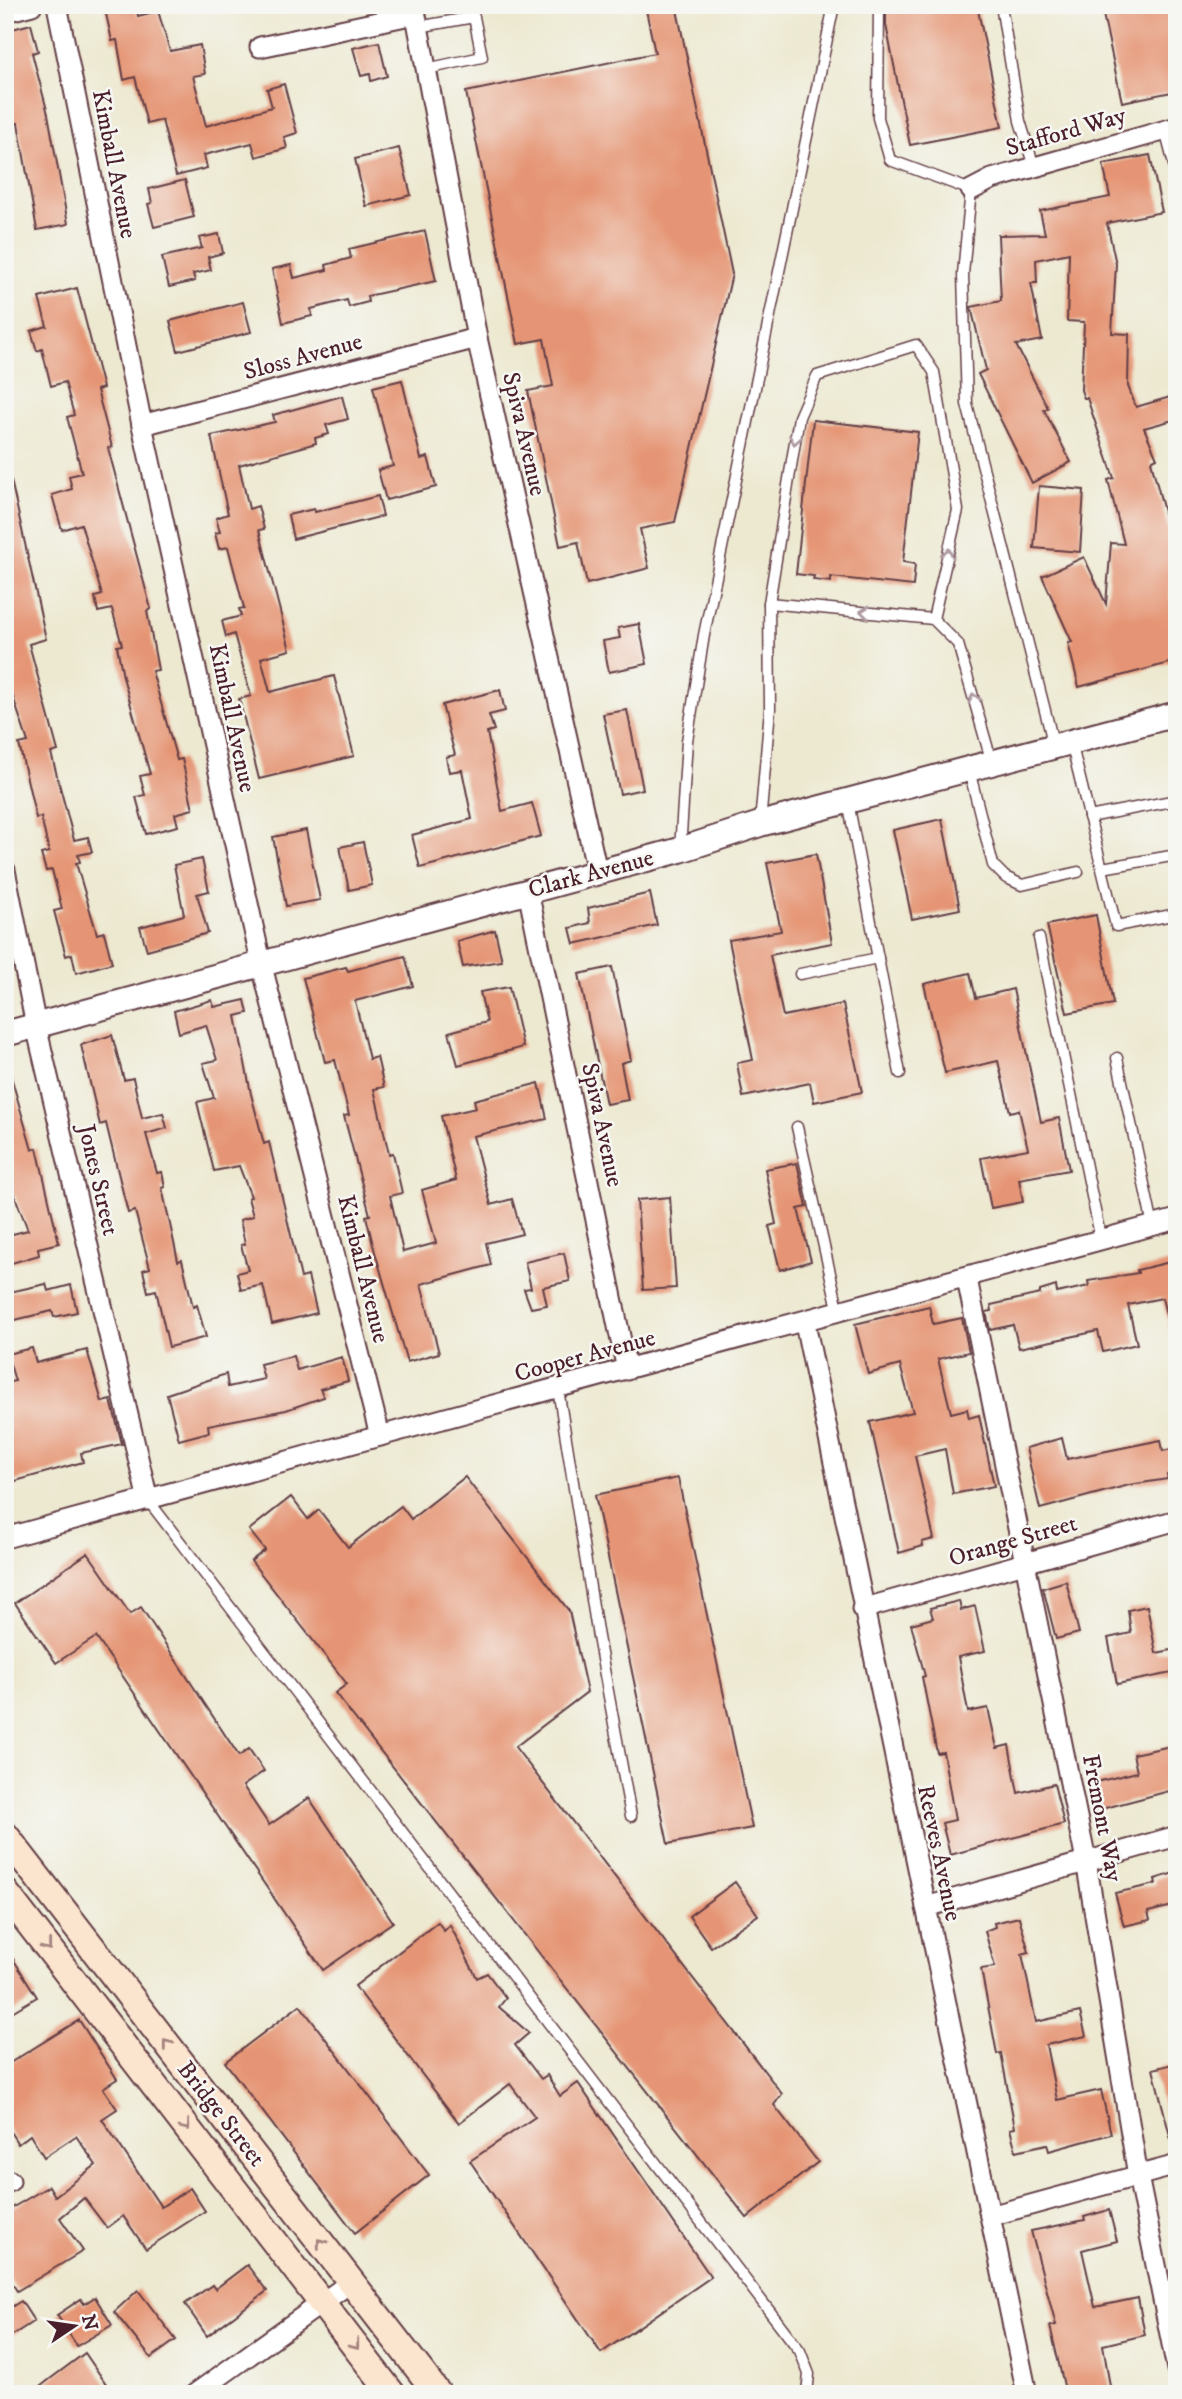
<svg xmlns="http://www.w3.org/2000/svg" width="1182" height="2399" font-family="'IM FELL DW Pica',serif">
<rect width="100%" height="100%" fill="#f6f6f2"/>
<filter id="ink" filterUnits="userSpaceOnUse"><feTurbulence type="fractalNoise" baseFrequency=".0143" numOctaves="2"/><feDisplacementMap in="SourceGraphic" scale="14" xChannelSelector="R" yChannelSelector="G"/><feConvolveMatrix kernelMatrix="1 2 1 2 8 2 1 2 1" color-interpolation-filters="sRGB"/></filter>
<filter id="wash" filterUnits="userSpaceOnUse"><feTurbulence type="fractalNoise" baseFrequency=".00686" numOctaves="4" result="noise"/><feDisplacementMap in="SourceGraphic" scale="28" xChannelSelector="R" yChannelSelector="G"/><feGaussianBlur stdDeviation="1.57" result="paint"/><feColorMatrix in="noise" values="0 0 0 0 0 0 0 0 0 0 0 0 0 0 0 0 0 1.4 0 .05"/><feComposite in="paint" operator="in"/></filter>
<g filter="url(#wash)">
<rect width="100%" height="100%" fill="#ede9d1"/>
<g id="blocks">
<g fill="#e59575">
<polygon points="104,5 136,5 138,16 158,11 170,51 200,45 205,74 193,76 206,126 272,107 267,89 284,84 297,133 284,137 287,148 256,157 252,143 204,155 207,168 176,176 162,120 147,124 135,77 124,80 117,40 112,41"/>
<polygon points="645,5 676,5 732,274 675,522 640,529 649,568 587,584 578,542 560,546 528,391 553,386 544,339 518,344 466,92 655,53"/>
<polygon points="886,5 977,5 1002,127 910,145 886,25"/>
<polygon points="1101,5 1177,5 1177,91 1122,102"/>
<polygon points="31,24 38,51 32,53 48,114 68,224 37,230 18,123 5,126 5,95 11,93 5,69 5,31"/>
<polygon points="379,42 387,76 371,81 370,74 361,76 353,48"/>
<polygon points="399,148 411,195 366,206 355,159"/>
<polygon points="1150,155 1162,212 1107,223 1116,264 1112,333 1129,334 1128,386 1136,407 1177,395 1177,419 1144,428 1157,458 1151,461 1174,551 1170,599 1177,597 1177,661 1079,687 1068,643 1072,642 1042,576 1084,557 1106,604 1111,543 1124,544 1108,480 1114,478 1087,398 1084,398 1081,390 1084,322 1067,321 1069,253 1036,260 1037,283 1031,283 1042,340 1016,345 1048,408 1044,410 1071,462 1032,483 978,374 986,370 971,307 1001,301 998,235 1045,234 1040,211 1110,197 1103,164"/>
<polygon points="185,180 194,217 154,227 148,204 152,203 149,189"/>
<polygon points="425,231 436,281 367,296 368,302 349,307 347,300 311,309 312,316 283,323 272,269 291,265 294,278 327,270 326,265 351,258 349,249"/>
<polygon points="219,234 223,253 208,257 211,270 193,274 195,281 169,287 162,257 202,248 199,238"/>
<polygon points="77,288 103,388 97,390 112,447 108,448 151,609 147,611 158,670 152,671 177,760 182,759 193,809 175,814 178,826 146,834 136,797 145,795 140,776 150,774 123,677 117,646 122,645 112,609 98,612 95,597 102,595 81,524 62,530 52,495 72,489 69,476 82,473 67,417 74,415 65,382 51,386 42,349 37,351 31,331 47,326 39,298"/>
<polygon points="243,302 251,332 178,351 170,321"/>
<polygon points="402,380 421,459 428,457 436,487 386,500 378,470 393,466 373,387"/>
<polygon points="342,396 348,419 326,425 329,434 315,438 316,443 239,465 249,509 258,506 264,529 259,530 290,650 261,658 270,692 334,676 354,756 259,779 239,699 251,696 234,634 226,637 222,621 241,616 239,609 244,608 228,547 219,549 215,533 220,532 216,518 228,514 211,436 275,422 273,415"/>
<polygon points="813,420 918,432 903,562 915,564 913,586 831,577 831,582 813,580 814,576 796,574"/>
<polygon points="11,480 46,639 29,644 58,751 51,753 74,840 88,837 92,852 78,855 80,862 76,863 97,934 104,932 112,963 76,973 72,954 66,956 54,911 62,909 52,870 46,871 41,854 49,852 41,817 36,818 19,744 28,742 5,673 5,665 9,664 5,648 5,481"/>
<polygon points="1039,486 1084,490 1080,552 1034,548"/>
<polygon points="378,496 383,516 293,539 288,515 314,509 315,512"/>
<polygon points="639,624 647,664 609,672 603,641 620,638 618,628"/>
<polygon points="500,690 505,711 489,715 494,730 487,732 502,811 532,803 541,836 420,868 412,835 472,819 462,770 449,772 446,757 455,755 442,705"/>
<polygon points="627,710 643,789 620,794 603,714"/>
<polygon points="942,819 960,909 912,919 893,830"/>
<polygon points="306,830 320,900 286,906 273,837"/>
<polygon points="363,842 372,885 349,890 340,847"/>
<polygon points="816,854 832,943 770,955 783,1016 843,1004 862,1092 814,1102 810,1083 743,1097 737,1063 753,1060 729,940 781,931 767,863"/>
<polygon points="202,859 209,891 197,894 208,933 147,950 140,927 184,915 174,865"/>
<polygon points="650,893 657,925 574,944 570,928 590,923 588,908"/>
<polygon points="1096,915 1113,1004 1067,1013 1047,925"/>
<polygon points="495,930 502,961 463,967 457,941"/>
<polygon points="405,956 413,986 355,1001 369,1059 377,1057 384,1087 374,1089 389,1154 393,1153 402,1193 390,1196 403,1252 436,1243 422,1190 456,1180 441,1116 476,1108 474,1100 539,1083 547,1119 473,1136 491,1205 512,1199 522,1234 486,1243 491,1265 421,1284 439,1353 407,1362 373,1245 366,1216 370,1215 344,1116 349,1115 335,1060 325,1062 303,978 346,967 348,971"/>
<polygon points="612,967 631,1060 621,1063 628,1100 606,1104 579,974"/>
<polygon points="970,973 976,998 1013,989 1041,1122 1059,1118 1069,1170 1019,1179 1023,1202 991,1208 981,1158 1028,1149 1019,1110 1010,1112 998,1061 945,1073 924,984"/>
<polygon points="509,987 523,1047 458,1065 449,1032 487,1022 480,992"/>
<polygon points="212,1000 214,1007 245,1000 248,1013 236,1016 251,1094 264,1144 269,1142 301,1278 308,1276 317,1313 272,1324 263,1285 241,1290 237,1273 248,1270 241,1245 245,1244 240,1220 253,1216 248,1198 251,1197 239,1166 214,1171 197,1102 214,1098 203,1063 217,1060 206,1025 179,1033 174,1011"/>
<polygon points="112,1035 124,1080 133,1078 142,1118 163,1113 167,1128 146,1134 157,1173 162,1172 165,1187 162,1188 178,1261 182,1260 193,1307 197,1305 206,1337 169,1347 156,1290 148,1292 143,1270 150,1268 135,1211 128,1213 106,1123 100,1125 81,1045"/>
<polygon points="10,1073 32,1150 37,1148 59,1243 38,1248 39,1255 5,1265 5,1236 28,1230 14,1194 5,1196 5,1074"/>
<polygon points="797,1163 807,1207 798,1209 811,1261 780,1270 769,1226 776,1224 765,1169"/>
<polygon points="670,1197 676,1288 643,1290 637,1200"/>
<polygon points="564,1253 570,1281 543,1287 547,1305 531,1308 524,1289 531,1288 525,1262"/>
<polygon points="1170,1262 1177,1291 1177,1330 1170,1331 1162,1298 1128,1305 1137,1344 1103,1352 1098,1331 1019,1348 1013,1325 990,1330 986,1312 992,1311 991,1305 1040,1294 1040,1291 1056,1286 1057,1293 1089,1286 1088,1281 1138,1273 1137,1270"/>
<polygon points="46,1284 48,1291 71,1285 77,1312 54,1317 52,1311 7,1322 5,1293"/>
<polygon points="929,1306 933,1324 962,1318 969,1352 938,1359 951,1413 967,1409 969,1418 979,1415 994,1486 953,1494 945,1449 915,1456 934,1539 922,1542 923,1546 899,1553 870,1422 913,1412 900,1365 868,1374 855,1324"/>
<polygon points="32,1348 36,1363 87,1350 102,1402 111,1400 122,1444 81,1453 83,1462 5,1484 5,1383 15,1381 7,1354"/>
<polygon points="293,1356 297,1370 342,1357 348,1381 320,1389 324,1397 286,1410 208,1425 209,1432 179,1440 167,1394 226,1374 228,1387 264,1379 260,1364"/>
<polygon points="1062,1438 1067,1459 1161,1440 1163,1451 1177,1448 1177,1473 1167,1475 1168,1479 1129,1485 1040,1509 1026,1448"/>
<polygon points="465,1477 569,1611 587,1692 515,1747 782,2094 774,2105 818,2162 747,2218 335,1693 347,1684 251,1561 265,1550 249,1530 291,1497 308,1519 319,1510 348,1547 401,1506 411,1519"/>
<polygon points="678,1478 752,1828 668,1844 595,1495"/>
<polygon points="88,1553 130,1614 141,1607 239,1756 249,1749 264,1771 243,1786 269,1825 309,1798 393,1922 323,1970 96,1637 56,1663 15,1603"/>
<polygon points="1066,1581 1079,1633 1056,1639 1043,1588"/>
<polygon points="959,1601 961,1610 975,1606 985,1651 958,1657 968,1712 988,1708 997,1748 1009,1745 1018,1793 1054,1784 1064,1824 950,1855 942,1823 955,1820 943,1752 937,1753 922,1677 925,1676 911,1624 933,1618 930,1608"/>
<polygon points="1147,1606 1156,1653 1177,1649 1177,1672 1117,1684 1108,1638 1131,1633 1128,1610"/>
<polygon points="1171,1746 1177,1769 1177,1789 1094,1811 1088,1784 1137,1772 1133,1754"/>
<polygon points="1177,1872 1177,1905 1148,1912 1150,1920 1124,1926 1115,1893 1156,1884 1155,1879"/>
<polygon points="735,1882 758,1915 711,1947 689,1916"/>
<polygon points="1019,1917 1029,1952 1022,1954 1036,2022 1080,2012 1086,2036 1046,2045 1057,2100 1101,2090 1111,2134 1049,2151 1047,2144 1016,2151 1010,2129 1015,2128 1001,2053 997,2054 981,1969 995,1967 985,1931 995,1927 994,1923"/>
<polygon points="438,1922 444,1931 450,1925 477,1978 487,1973 506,1998 499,2007 529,2033 515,2045 541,2079 547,2075 560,2096 578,2083 711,2277 601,2353 470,2161 535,2117 510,2084 459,2123 355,1986"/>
<polygon points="5,1946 37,1997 5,2016"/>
<polygon points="300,2005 429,2175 355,2233 225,2062"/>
<polygon points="79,2020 117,2079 103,2088 117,2109 102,2119 161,2207 190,2188 205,2211 146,2249 123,2216 107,2228 84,2198 60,2218 83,2251 17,2291 5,2272 5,2212 49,2186 55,2196 96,2165 76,2136 44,2157 30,2135 18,2144 5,2124 5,2066"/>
<polygon points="1177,2063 1177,2140 1171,2140 1153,2069"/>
<polygon points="1109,2210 1117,2241 1082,2250 1095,2307 1138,2298 1145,2335 1103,2345 1111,2392 1066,2394 1050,2326 1056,2325 1031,2231 1085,2220 1084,2217"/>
<polygon points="247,2265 267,2291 207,2336 185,2304 212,2285 215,2289"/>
<polygon points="138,2290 176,2340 151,2358 114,2312"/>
<polygon points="95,2297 112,2325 77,2346 57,2315 81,2299 84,2304"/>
<polygon points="21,2301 34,2321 5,2340 5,2311"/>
<polygon points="85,2353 113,2394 31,2394 50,2379"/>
</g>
</g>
</g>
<g filter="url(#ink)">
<use href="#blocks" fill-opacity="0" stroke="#623d44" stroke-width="2"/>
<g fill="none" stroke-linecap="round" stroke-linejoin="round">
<g stroke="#623d44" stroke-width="13">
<g id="service">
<polyline points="879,5 878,118 890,160 971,190 963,274 967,404 1054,746"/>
<polyline points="1001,5 1020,121 1034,167"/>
<polyline points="418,27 474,17 482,57 426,69"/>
<polyline points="1165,130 1177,176"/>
<polyline points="769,603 933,619 958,644 992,763"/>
<polyline points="1071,742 1116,926 1177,914"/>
<polyline points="969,770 993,865 1005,877 1022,885 1078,872"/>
<polyline points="848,802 900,1073"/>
<polyline points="1089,817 1177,800"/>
<polyline points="760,824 770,709 769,603 799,417 817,376 916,345 934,372 958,510 933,619"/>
<polyline points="680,850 687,741 704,635 834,5"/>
<polyline points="1102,868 1177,855"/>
<polyline points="1039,938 1101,1240"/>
<polyline points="800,974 878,958"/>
<polyline points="1117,1058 1153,1226"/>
<polyline points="797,1127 839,1313"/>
<polyline points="558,1389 598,1637 631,1816"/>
<polyline points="148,1500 800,2351 809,2374 807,2394"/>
</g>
</g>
<g stroke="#623d44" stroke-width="23">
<g id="minor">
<polyline points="57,5 142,425 261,962 380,1436"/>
<polyline points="414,5 477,338 597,871"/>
<polyline points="5,12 32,5"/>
<polyline points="260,47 415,14"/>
<polyline points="971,190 992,179 1177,127"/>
<polyline points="142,425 477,338"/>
<polyline points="5,870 36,1026 148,1500"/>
<polyline points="528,891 627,1370"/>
<polyline points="967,1279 1086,1861 1138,2176 1177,2369"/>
<polyline points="805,1323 1027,2394"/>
<polyline points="5,1538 1177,1219"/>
<polyline points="862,1609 1177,1520"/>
<polyline points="926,1907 1177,1836"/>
<polyline points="5,2184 10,2181"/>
<polyline points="990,2216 1177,2165"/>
<polyline points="195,2394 351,2282"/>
</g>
</g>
<g stroke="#623d44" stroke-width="28">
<polyline id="tertiary" points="5,1034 680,850 760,824 1177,714"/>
</g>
<g stroke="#623d44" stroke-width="30">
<g id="secondary">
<polyline points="5,1835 438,2394"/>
<polyline points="5,1892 392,2394"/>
</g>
</g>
<use href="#service" stroke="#fff" stroke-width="10"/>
<use href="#minor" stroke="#fff" stroke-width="19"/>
<use href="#tertiary" stroke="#fff" stroke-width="24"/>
<use href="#secondary" stroke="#fce5cf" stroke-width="26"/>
</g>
<defs><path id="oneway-chevron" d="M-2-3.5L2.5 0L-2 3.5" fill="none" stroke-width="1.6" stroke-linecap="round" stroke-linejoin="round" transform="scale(1.75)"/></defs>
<g stroke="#ae9aa0">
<use href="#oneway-chevron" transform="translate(795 440) rotate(99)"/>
<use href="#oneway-chevron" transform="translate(948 553) rotate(-77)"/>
<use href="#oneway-chevron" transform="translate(865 612) rotate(-174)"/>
<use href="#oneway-chevron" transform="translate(974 698) rotate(-106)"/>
</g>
<g stroke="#a3827d">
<use href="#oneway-chevron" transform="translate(47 1946) rotate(52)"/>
<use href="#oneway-chevron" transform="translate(167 2044) rotate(-128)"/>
<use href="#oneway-chevron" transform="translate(186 2126) rotate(52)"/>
<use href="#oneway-chevron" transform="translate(321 2243) rotate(-128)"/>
<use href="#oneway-chevron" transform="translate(355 2345) rotate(52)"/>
</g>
</g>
<g text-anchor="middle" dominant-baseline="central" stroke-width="5" stroke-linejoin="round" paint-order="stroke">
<g font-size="24" fill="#4a1f2b" stroke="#f6f6f2">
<text transform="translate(1066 132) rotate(-16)">Stafford Way</text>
<text transform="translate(114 164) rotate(79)">Kimball Avenue</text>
<text transform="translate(303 357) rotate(-15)">Sloss Avenue</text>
<text transform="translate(524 434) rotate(77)">Spiva Avenue</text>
<text transform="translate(232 718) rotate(78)">Kimball Avenue</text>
<text transform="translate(591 874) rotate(-15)">Clark Avenue</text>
<text transform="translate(602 1125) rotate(78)">Spiva Avenue</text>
<text transform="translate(98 1180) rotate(77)">Jones Street</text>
<text transform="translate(363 1269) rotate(76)">Kimball Avenue</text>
<text transform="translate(585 1356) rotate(-15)">Cooper Avenue</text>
<text transform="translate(1013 1541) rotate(-16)">Orange Street</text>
<text transform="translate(1102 1818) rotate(79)">Fremont Way</text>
<text transform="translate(939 1853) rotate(78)">Reeves Avenue</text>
<text transform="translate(221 2114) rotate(52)">Bridge Street</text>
</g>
</g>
<rect width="1182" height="2399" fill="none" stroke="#f6f6f2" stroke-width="28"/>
<g transform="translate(74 2326) rotate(77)" stroke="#f6f6f2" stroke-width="5" paint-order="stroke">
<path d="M0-5L12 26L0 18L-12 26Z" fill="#4a1f2b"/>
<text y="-10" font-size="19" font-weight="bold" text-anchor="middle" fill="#4a1f2b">N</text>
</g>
</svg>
